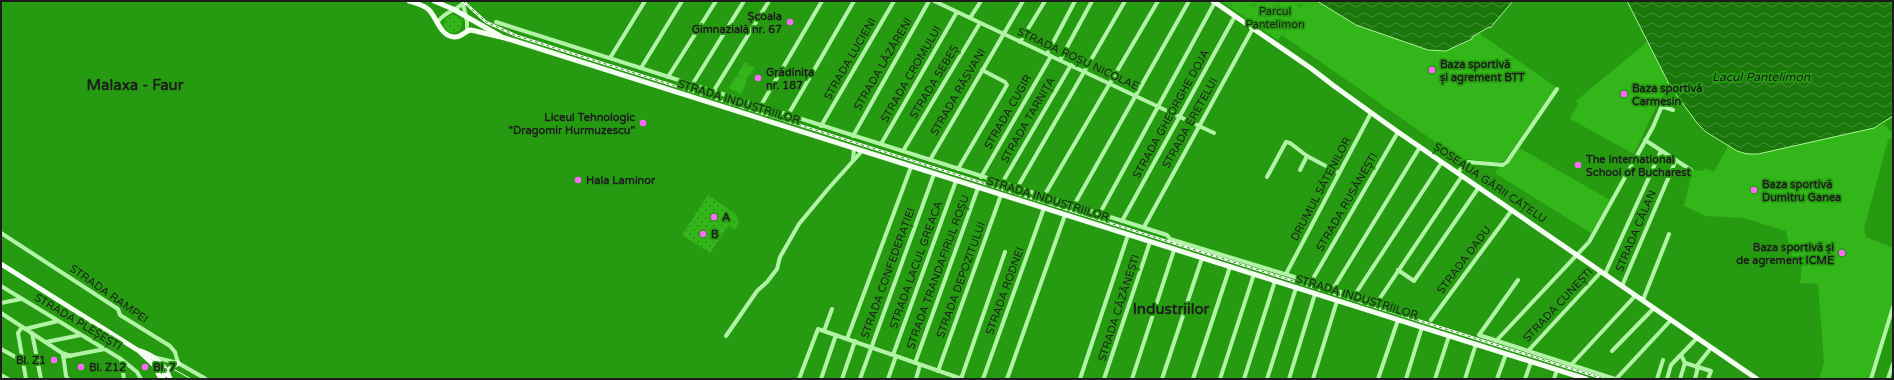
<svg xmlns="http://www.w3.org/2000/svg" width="1894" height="380" font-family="'Varela Round',sans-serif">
<defs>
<pattern id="grass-dots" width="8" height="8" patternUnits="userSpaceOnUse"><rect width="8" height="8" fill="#33b619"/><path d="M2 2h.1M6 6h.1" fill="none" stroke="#2b9316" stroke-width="1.8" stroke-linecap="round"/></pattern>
<pattern id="park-tufts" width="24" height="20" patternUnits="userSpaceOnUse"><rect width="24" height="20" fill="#33b619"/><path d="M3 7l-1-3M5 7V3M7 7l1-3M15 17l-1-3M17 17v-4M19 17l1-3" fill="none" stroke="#2b9316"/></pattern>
<pattern id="water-waves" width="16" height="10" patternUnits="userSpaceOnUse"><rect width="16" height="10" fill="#1a770a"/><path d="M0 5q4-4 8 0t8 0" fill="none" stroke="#4a8b3f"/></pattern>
</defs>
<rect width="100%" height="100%" fill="#269b11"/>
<g fill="url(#grass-dots)">
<circle cx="453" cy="24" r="9"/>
<polygon points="708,195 736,214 739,222 735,230 728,226 710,253 682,235"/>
</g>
<g fill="url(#park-tufts)">
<polygon points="1221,1 1306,1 1278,40"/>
<polygon points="745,62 755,68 746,79 746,84 741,94 729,88"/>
</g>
<g fill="#33b619">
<path d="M 1306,1 L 1317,1 L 1356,25 L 1434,51 C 1448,52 1460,46 1472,39 L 1472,37 L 1479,33 L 1557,88 L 1504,161 C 1491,165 1476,157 1461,160 L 1282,35 Z"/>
<polygon points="1647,42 1670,86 1658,102 1634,154 1570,119 1578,103 1576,101"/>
<polygon points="1884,124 1893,134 1893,137 1888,140 1864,229 1866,237 1893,248 1893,303 1870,379 1819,379 1824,362 1818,284 1800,283 1802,265 1792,258 1786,231 1744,218 1706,216 1684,206 1692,172 1693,170 1703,171 1705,168 1714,172 1728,146 1742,153 1758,154 1874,128"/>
<polygon points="1519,148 1610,200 1591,233 1495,173 1499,167 1506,167"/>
</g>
<g fill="url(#water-waves)" stroke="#a8f897">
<polygon points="1317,1 1513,1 1490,28 1489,27 1472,37 1472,39 1446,51 1428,50 1356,25"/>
<polygon points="1627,1 1893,1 1893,116 1874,128 1758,154 1747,154 1737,151 1706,132 1697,123 1670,86"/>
</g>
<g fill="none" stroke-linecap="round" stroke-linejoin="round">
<g stroke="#b2f4a5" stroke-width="4">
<polyline points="934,1 1214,133"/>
<polyline points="463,4 467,21 467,31"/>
<polyline points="970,18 981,1"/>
<polyline points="496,22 1167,235 1170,239 1311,282 1376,304 1462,176"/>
<path d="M 437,23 C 445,10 458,11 465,1"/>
<polyline points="1020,42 1045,1"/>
<polyline points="1047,54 1075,1"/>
<polyline points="610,58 645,1"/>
<polyline points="1060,60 1092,1"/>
<polyline points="641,68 682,1"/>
<polyline points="668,77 716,1"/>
<polyline points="692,85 744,1"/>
<polyline points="713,92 769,1"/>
<polyline points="760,107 822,1"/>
<polyline points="788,115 854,1"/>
<polyline points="821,126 894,1"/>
<polyline points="853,136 929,1"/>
<polyline points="1645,140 1691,170"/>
<polyline points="881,144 957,12"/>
<polyline points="903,151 980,23"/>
<polyline points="853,160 854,149"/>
<polyline points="930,160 1023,1"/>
<polyline points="958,169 1007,85 1005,82 982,70"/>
<polyline points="1300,170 1307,156"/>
<polyline points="1458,172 1468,162 1503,165 1507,162 1557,89"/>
<polyline points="981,177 1051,56"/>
<polyline points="1267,177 1286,142 1290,143 1307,156 1339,173"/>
<polyline points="1002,183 1071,65"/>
<polyline points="1017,188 1125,1"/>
<polyline points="1044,196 1158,1"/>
<polyline points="1074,205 1189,1"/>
<polyline points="1100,213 1215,2"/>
<polyline points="1122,221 1235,16"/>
<polyline points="1144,227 1253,28"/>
<polyline points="1,233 118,309 120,315 170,346 175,352 178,363"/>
<polyline points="1398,270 1414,281 1479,187"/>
<polyline points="1286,274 1371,113"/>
<polyline points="1605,274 1661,151"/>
<polyline points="1518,280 1479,335 1615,379"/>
<polyline points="1311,282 1398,132"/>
<polyline points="1,286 121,359 137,372 141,379"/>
<polyline points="1622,286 1676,160"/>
<polyline points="1333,289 1420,147"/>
<polyline points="1354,296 1442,162"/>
<polyline points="1643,300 1669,234"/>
<polyline points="1,303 21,299"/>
<polyline points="1,313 62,353 71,356"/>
<polyline points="1431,320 1512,210"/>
<polyline points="22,327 18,333 26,379"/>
<polyline points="25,329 58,321"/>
<polyline points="824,331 832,309"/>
<polyline points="32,333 41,379"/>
<polyline points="726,336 757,291 767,282 777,269 780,257 799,224 828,189 862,151"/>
<polyline points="847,339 911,167"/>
<polyline points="1496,341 1589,242 1653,127 1661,108 1664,107 1673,110"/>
<polyline points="46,342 81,335"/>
<polyline points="1,349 23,361"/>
<polyline points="1528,351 1601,272"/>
<polyline points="1612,351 1654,308"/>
<polyline points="63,354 66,376 68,379"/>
<polyline points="893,355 956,181"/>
<polyline points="1681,355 1685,363 1711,371 1708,379"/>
<polyline points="63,357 105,349"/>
<polyline points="153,357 178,363 206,379"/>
<polyline points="121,360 124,379"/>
<polyline points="915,363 978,188"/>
<polyline points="1571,365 1636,295"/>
<polyline points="1696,367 1711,348"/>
<polyline points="938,371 1001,195"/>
<polyline points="1,375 8,379"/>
<polyline points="799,379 818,329 962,379"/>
<polyline points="821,379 836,335"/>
<polyline points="842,379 855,341"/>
<polyline points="860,379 934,174"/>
<polyline points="888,379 896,356"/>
<polyline points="916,379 920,365"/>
<polyline points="961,379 1005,252"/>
<polyline points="983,379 1044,208"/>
<polyline points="1007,379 1065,215"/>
<polyline points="1080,379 1128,235"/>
<polyline points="1104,379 1150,242"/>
<polyline points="1132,379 1174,250"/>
<polyline points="1162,379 1202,258"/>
<polyline points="1193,379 1230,267"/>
<polyline points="1220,379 1254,274"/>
<polyline points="1244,379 1275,281"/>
<polyline points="1267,379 1296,288"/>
<polyline points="1289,379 1315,294"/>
<polyline points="1313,379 1337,301"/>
<polyline points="1378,379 1398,320"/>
<polyline points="1406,379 1422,327"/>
<polyline points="1435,379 1449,336"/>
<polyline points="1465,379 1476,344"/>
<polyline points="1497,379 1506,354"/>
<polyline points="1525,379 1531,362"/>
<polyline points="1554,379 1557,370"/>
<polyline points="1616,379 1671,320"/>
<polyline points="1657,379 1663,360"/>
<polyline points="1667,379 1671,365 1697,338"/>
<polyline points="1680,379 1685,363"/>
<polyline points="1695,379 1698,367"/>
<polyline points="1871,379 1893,307"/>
<polyline points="1888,379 1893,364"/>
</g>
<g stroke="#f4fff2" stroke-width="5">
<path d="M 409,1 C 416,3 424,5 429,10 C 437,18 440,36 454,37 C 462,38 464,31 471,30 L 505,38 L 1586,379"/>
<polyline points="434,1 453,9 502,37"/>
<polyline points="1213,1 1312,69 1334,86 1398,132 1757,379"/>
<polyline points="1,264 139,351 154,365 161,379"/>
<path d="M 140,351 C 153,355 166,365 170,379"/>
<polyline points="161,379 167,371 178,363"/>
</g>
<polyline stroke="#fff" stroke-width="1" points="164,379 168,373 175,370 191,379"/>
<g stroke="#fff" stroke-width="2.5">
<polyline id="rail" points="463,1 486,22 517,36 1604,379"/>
</g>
<use href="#rail" stroke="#269b11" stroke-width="1" stroke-dasharray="3" stroke-linecap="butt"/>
</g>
<g fill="#fe68ff" stroke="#269b11" stroke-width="1.5">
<circle cx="790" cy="22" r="4"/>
<circle cx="1432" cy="70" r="4"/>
<circle cx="758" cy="78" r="4"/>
<circle cx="1624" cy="94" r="4"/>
<circle cx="643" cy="123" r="4"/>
<circle cx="1578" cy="165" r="4"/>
<circle cx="578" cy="180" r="4"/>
<circle cx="1754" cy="190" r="4"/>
<circle cx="714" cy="217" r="4"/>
<circle cx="703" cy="234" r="4"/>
<circle cx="1842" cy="253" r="4"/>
<circle cx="54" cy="360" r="4"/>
<circle cx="81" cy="367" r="4"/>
<circle cx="145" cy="367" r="4"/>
</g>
<g text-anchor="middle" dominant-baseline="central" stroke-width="3.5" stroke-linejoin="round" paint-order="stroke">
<g font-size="11" fill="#1b1d1a" stroke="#269b11">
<text x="1275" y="11">Parcul<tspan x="1275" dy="13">Pantelimon</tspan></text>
</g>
<g font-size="11" font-weight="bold" fill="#1d1d1d" stroke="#269b11" text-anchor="start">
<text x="782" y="16" text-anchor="end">Școala<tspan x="782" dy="13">Gimnazială nr. 67</tspan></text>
<text x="1440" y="64">Baza sportivă<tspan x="1440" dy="13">și agrement BTT</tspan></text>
<text x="766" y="72">Grădinița<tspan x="766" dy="13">nr. 187</tspan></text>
<text x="1632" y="88">Baza sportivă<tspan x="1632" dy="13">Carmesin</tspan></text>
<text x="635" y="117" text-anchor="end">Liceul Tehnologic<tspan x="635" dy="13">"Dragomir Hurmuzescu"</tspan></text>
<text x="1586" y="159">The International<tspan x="1586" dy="13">School of Bucharest</tspan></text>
<text x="586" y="180">Hala Laminor</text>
<text x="1762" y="184">Baza sportivă<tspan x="1762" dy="13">Dumitru Ganea</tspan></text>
<text x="722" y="217">A</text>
<text x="711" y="234">B</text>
<text x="1834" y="247" text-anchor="end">Baza sportivă și<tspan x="1834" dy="13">de agrement ICME</tspan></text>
<text x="46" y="360" text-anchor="end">Bl. Z1</text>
<text x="89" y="367">Bl. Z12</text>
<text x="153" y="367">Bl. 7</text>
</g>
<g font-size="11" fill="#1d1d1d" stroke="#269b11">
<text transform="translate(850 59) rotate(-60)">STRADA LUCIENI</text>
<text transform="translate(1078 59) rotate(25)">STRADA ROȘU NICOLAE</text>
<text transform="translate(883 64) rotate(-60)">STRADA LĂZĂRENI</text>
<text transform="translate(911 74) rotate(-60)">STRADA CROMULUI</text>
<text transform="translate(934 82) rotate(-59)">STRADA SEBEȘ</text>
<text transform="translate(958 92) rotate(-60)">STRADA RĂSVANI</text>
<text transform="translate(739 102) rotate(17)">STRADA INDUSTRIILOR</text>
<text transform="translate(1008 112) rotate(-60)">STRADA CUGIR</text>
<text transform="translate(1171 114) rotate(-61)">STRADA GHEORGHE DOJA</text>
<text transform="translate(1028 120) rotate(-60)">STRADA TARNIȚA</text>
<text transform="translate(1190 123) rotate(-61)">STRADA ERETELUI</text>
<text transform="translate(1490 183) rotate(34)">ȘOSEAUA GĂRII CĂȚELU</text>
<text transform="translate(1321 189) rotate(-62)">DRUMUL SĂTENILOR</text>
<text transform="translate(1048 199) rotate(17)">STRADA INDUSTRIILOR</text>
<text transform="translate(1347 202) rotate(-60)">STRADA RUSĂNEȘTI</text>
<text transform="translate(1636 231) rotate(-67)">STRADA CĂLAN</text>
<text transform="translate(1464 260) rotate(-53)">STRADA DADU</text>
<text transform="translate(916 265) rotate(-70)">STRADA LACUL GREACA</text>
<text transform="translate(938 272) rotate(-70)">STRADA TRANDAFIRUL ROȘU</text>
<text transform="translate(888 273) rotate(-70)">STRADA CONFEDERAȚIEI</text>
<text transform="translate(961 280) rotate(-70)">STRADA DEPOZITULUI</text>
<text transform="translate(1005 291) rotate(-70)">STRADA RODNEI</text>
<text transform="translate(109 294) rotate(35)">STRADA RAMPEI</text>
<text transform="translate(1357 297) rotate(17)">STRADA INDUSTRIILOR</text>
<text transform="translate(1558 305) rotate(-47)">STRADA CUNEȘTI</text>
<text transform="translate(1119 308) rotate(-72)">STRADA CĂZĂNEȘTI</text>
<text transform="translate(78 322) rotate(31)">STRADA PLEȘEȘTI</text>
</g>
<g font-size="12" font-style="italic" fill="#1a1d19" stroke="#269b11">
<text x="1761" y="77">Lacul Pantelimon</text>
</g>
<g font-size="15" font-weight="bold" fill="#1d1d1d" stroke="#269b11">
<text x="135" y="85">Malaxa - Faur</text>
<text x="1171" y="309">Industriilor</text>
</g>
</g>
<rect width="1894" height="380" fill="none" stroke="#1d1d1d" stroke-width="4"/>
</svg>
